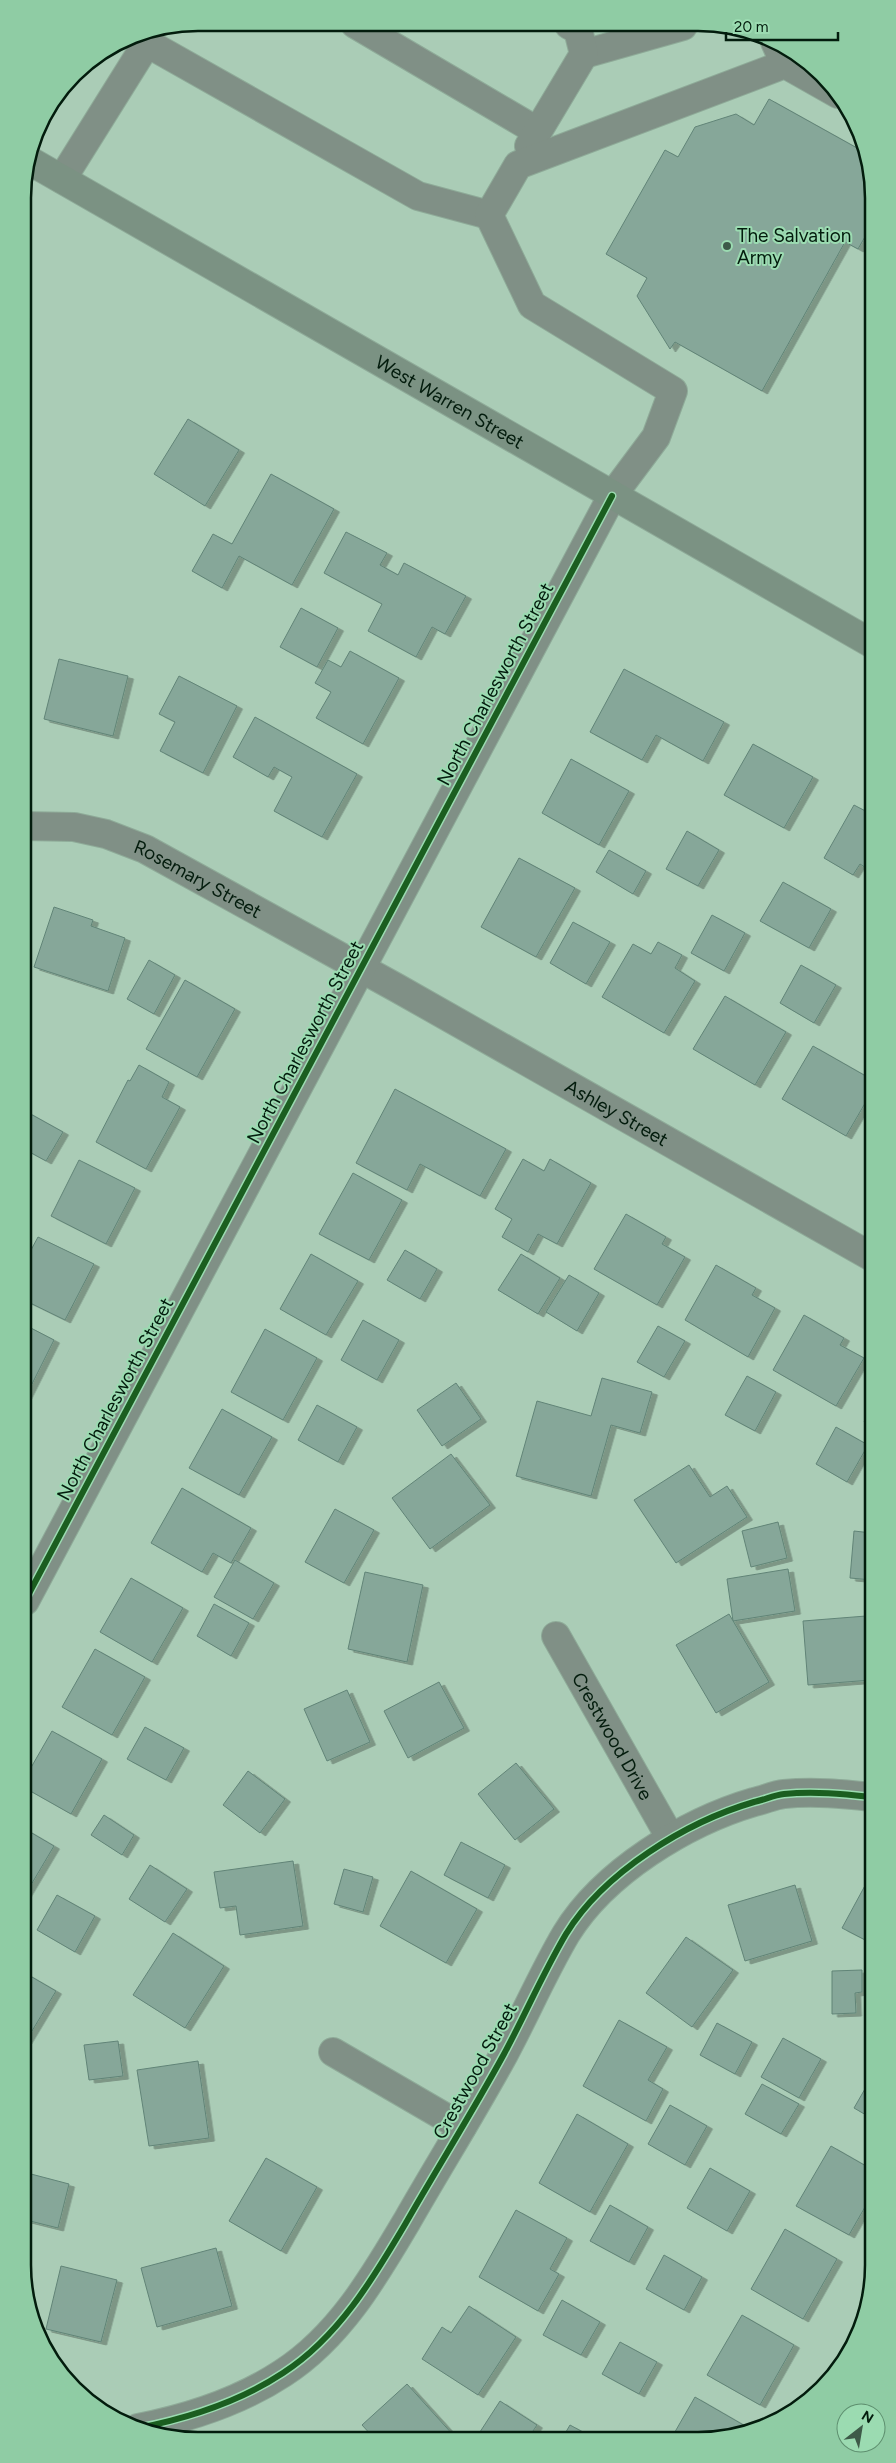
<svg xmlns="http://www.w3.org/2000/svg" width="896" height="2463" font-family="Figtree,sans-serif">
<defs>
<filter id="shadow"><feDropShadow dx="5.5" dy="3" stdDeviation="0" flood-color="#0004"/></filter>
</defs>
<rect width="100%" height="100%" fill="#aaccb6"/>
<g fill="#86a799" stroke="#618477" filter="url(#shadow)">
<polygon points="769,99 866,153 870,163 870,228 858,249 845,242 762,391 675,342 670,349 637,296 647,278 606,254 665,150 678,157 695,127 736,114 754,125"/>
<polygon points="188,419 239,450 205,506 154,474"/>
<polygon points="271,474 334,509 292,585 239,556 222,588 192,571 213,534 232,544"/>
<polygon points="346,532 387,553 380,565 398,575 404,563 466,596 445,634 432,627 416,657 368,631 382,604 324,573"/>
<polygon points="301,608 338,628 317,667 280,647"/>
<polygon points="350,651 399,678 363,744 316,718 331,692 315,683 328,660 341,667"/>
<polygon points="59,659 128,676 113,736 44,719"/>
<polygon points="624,669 724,722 703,761 656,735 642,760 590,732"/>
<polygon points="179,676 237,706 203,773 160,751 175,722 159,714"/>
<polygon points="255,717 357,774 322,837 274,811 292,777 274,767 268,777 233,757"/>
<polygon points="753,744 813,777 784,828 724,795"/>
<polygon points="571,759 629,791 599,845 542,813"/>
<polygon points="854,805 871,814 871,871 860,864 853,875 824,858"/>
<polygon points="687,831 719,850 698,886 666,869"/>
<polygon points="609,850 646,871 633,894 596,872"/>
<polygon points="519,858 575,888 536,957 481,927"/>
<polygon points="783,882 831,909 809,948 760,921"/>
<polygon points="54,907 93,920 91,926 125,938 108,991 34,967"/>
<polygon points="712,915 745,933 724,971 691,953"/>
<polygon points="573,922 610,942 586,984 550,963"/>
<polygon points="658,942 682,955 675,968 695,981 664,1033 602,997 633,944 651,954"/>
<polygon points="149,960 175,975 154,1014 127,999"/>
<polygon points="801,965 836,985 814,1023 780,1003"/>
<polygon points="185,980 235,1009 197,1077 146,1049"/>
<polygon points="725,996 786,1032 755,1085 693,1049"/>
<polygon points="813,1046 871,1079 871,1093 846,1136 782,1099"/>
<polygon points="139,1065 169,1082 162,1097 180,1107 146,1169 96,1142 128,1080 130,1081"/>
<polygon points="395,1089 506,1149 480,1196 420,1164 407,1190 356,1163"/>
<polygon points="27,1112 63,1132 46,1161 24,1149 24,1116"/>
<polygon points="523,1159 544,1171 550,1159 591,1183 557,1244 538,1234 528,1252 502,1237 512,1219 495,1209"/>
<polygon points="79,1160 135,1188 106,1244 51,1216"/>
<polygon points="353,1173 402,1200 369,1260 319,1234"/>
<polygon points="626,1214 666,1237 662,1244 685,1257 657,1305 594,1269"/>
<polygon points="38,1237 94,1264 65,1320 24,1300 24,1263"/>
<polygon points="405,1250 437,1269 420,1299 387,1280"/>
<polygon points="311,1254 358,1281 326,1335 280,1309"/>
<polygon points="521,1254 560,1278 538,1314 498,1290"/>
<polygon points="716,1265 756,1288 752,1295 775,1308 748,1357 685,1320"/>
<polygon points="569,1275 599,1293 577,1331 546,1312"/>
<polygon points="804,1315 844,1338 840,1345 864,1358 836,1406 773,1370"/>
<polygon points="363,1320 399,1340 377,1380 341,1360"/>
<polygon points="25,1325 54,1340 26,1396 25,1395"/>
<polygon points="658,1326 685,1341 664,1377 637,1362"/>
<polygon points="265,1329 317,1358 283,1420 231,1392"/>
<polygon points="747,1376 776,1392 755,1431 725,1415"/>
<polygon points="602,1378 652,1392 640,1433 611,1425 591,1496 516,1476 537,1401 591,1416"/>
<polygon points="456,1383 481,1419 442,1446 417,1410"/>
<polygon points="317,1405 357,1427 338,1462 298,1440"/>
<polygon points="872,1408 872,1426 864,1422"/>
<polygon points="222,1409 272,1437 239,1495 189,1468"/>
<polygon points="836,1427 868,1445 847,1482 816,1464"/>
<polygon points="451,1454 490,1505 430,1549 392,1498"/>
<polygon points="689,1465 710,1497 727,1486 747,1517 676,1563 634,1500"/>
<polygon points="182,1488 251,1528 231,1563 213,1553 202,1572 151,1543"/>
<polygon points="335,1509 374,1530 344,1583 305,1562"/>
<polygon points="778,1522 787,1558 751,1567 742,1531"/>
<polygon points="854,1531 872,1533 872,1580 850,1578"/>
<polygon points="235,1560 274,1583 253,1619 214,1597"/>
<polygon points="788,1569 795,1611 733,1621 727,1579"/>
<polygon points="365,1572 423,1585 407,1662 348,1649"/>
<polygon points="131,1578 183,1608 152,1662 100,1632"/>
<polygon points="214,1604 249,1623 231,1656 197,1636"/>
<polygon points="729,1614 769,1682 716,1713 676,1645"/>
<polygon points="866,1616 871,1680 808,1685 803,1621"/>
<polygon points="95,1649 145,1677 112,1735 62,1707"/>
<polygon points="439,1682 464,1728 408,1758 384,1711"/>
<polygon points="347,1690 370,1742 327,1761 304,1709"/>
<polygon points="145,1727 184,1748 166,1780 127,1759"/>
<polygon points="52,1731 102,1759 71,1814 25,1788 25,1778"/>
<polygon points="516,1763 554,1809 515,1840 478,1794"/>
<polygon points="248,1771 285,1799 260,1833 223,1805"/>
<polygon points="104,1815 134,1835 122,1855 91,1835"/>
<polygon points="25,1829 54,1846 25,1895"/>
<polygon points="461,1842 505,1865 488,1898 444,1875"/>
<polygon points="293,1861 303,1926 240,1935 236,1906 220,1908 214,1872"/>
<polygon points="150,1865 187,1889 165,1922 129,1899"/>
<polygon points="344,1869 373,1877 363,1912 334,1904"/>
<polygon points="411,1871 477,1909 446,1963 380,1926"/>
<polygon points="868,1880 873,1883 873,1944 842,1928"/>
<polygon points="795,1885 812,1941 745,1961 728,1905"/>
<polygon points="57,1895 95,1916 75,1952 37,1930"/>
<polygon points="173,1933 224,1966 185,2028 133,1995"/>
<polygon points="686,1937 733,1970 692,2027 646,1993"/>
<polygon points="862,1970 862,1992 855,1993 856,2013 832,2014 832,1971"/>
<polygon points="25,1973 56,1991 26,2041"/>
<polygon points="619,2020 667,2047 648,2080 663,2089 646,2121 583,2086"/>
<polygon points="717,2023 752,2042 735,2074 700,2055"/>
<polygon points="783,2038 821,2059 799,2098 761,2077"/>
<polygon points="118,2041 123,2076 89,2080 84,2045"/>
<polygon points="198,2061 209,2138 149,2146 137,2070"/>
<polygon points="873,2075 873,2119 854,2108"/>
<polygon points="762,2084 799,2104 781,2134 745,2114"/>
<polygon points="670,2105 707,2126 685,2165 648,2144"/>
<polygon points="577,2114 628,2144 590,2212 539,2183"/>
<polygon points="831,2146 873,2170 873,2193 849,2235 796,2206"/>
<polygon points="266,2158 317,2187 281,2251 229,2221"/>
<polygon points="710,2168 750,2191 727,2231 687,2208"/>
<polygon points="31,2174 69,2184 58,2228 26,2220 26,2197"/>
<polygon points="610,2205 648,2227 629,2262 590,2241"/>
<polygon points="516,2210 567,2238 550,2269 559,2274 538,2311 479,2277"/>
<polygon points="785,2229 837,2259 803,2319 751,2289"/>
<polygon points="216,2248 232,2306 157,2327 141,2268"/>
<polygon points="664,2255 702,2277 684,2310 646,2289"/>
<polygon points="61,2266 117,2280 101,2342 46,2329"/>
<polygon points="562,2300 600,2322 581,2355 543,2335"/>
<polygon points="469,2306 516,2337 478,2395 422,2359 442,2327 451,2333"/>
<polygon points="742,2315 794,2345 760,2405 707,2375"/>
<polygon points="620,2342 657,2362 639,2394 602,2374"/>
<polygon points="407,2384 455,2437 373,2437 362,2425"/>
<polygon points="695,2397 747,2427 743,2433 733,2437 672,2437"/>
<polygon points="500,2401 537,2425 529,2437 481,2437 478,2435"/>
<polygon points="570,2425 592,2437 563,2437"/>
</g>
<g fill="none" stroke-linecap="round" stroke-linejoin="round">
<g stroke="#8eaa98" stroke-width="30">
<g id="minor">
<polyline points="355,24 537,131"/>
<polyline points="775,42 785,64"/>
<polyline points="584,54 683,26"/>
<polyline points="529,146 584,54 578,30 569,25"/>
<polyline points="62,179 147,43 418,196 489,215"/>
<path id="s1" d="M 24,826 L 74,827 L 106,834 L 145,849 L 397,988 L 872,1257"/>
<polyline points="25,1601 612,496 656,437 673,391 532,305 489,215 518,165 785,64 838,94"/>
<path id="s2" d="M 556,1636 L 670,1837"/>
<polyline points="333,2052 462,2127"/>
<path d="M 138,2428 C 189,2418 239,2402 283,2373 C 339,2337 374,2277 407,2221 C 439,2165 473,2111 504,2054 C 525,2015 543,1973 566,1934 C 604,1872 686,1822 754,1802 C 764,1800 774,1795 784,1794 C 814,1791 843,1794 872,1797"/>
</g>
</g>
<g stroke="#8eaa98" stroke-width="30">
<g id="major">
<path id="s3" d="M 30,161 L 871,643"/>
</g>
</g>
<use href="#minor" stroke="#809086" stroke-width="28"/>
<use href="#major" stroke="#7b9283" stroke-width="28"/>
<g stroke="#9bdbb1" stroke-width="9">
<g id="cycleway">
<polyline points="25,1601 612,496"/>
<path d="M 138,2428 C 189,2418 239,2402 283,2373 C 339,2337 374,2277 407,2221 C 439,2165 473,2111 504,2054 C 525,2015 543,1973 566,1934 C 604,1872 686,1822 754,1802 C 764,1800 774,1795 784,1794 C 814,1791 843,1794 872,1797"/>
</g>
</g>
<use href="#cycleway" stroke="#1b5e20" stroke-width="6"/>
</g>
<circle fill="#3d5a48" stroke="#9bdbb1" stroke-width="2" cx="727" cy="246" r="5"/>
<g text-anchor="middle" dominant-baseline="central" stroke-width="4" stroke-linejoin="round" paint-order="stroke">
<g font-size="19" fill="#031c0d" stroke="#9bdbb1" text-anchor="start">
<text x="737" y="235">The Salvation<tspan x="737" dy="22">Army</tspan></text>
</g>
<g font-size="19" fill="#031c0d" stroke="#9bdbb1">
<text stroke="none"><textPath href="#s3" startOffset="484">West Warren Street</textPath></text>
<text transform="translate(495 684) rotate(-62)">North Charlesworth Street</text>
<text stroke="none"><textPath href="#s1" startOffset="185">Rosemary Street</textPath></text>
<text transform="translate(305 1042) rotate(-62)">North Charlesworth Street</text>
<text stroke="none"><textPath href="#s1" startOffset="665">Ashley Street</textPath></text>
<text transform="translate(115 1399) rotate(-62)">North Charlesworth Street</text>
<text stroke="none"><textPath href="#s2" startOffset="115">Crestwood Drive</textPath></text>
<text transform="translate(475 2071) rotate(-61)">Crestwood Street</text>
</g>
</g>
<path d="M0 0H896V2463H0ZM198 31H698A167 167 0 0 1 865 198V2265A167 167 0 0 1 698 2432H198A167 167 0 0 1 31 2265V198A167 167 0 0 1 198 31Z" fill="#8fcca4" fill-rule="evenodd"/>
<path fill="none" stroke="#031c0d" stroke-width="2.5" d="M198 31H698A167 167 0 0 1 865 198V2265A167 167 0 0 1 698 2432H198A167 167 0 0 1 31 2265V198A167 167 0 0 1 198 31Z"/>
<g transform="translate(861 2428) rotate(31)"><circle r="24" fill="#9bdbb1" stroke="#5e8f6f"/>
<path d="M0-4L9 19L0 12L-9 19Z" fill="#3d5a48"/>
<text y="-8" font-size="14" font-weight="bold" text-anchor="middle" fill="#031c0d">N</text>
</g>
<path d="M726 32v8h112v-8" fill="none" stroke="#031c0d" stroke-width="2.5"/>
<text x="734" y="32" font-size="15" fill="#031c0d" stroke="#9bdbb1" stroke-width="4" paint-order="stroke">20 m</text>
</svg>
